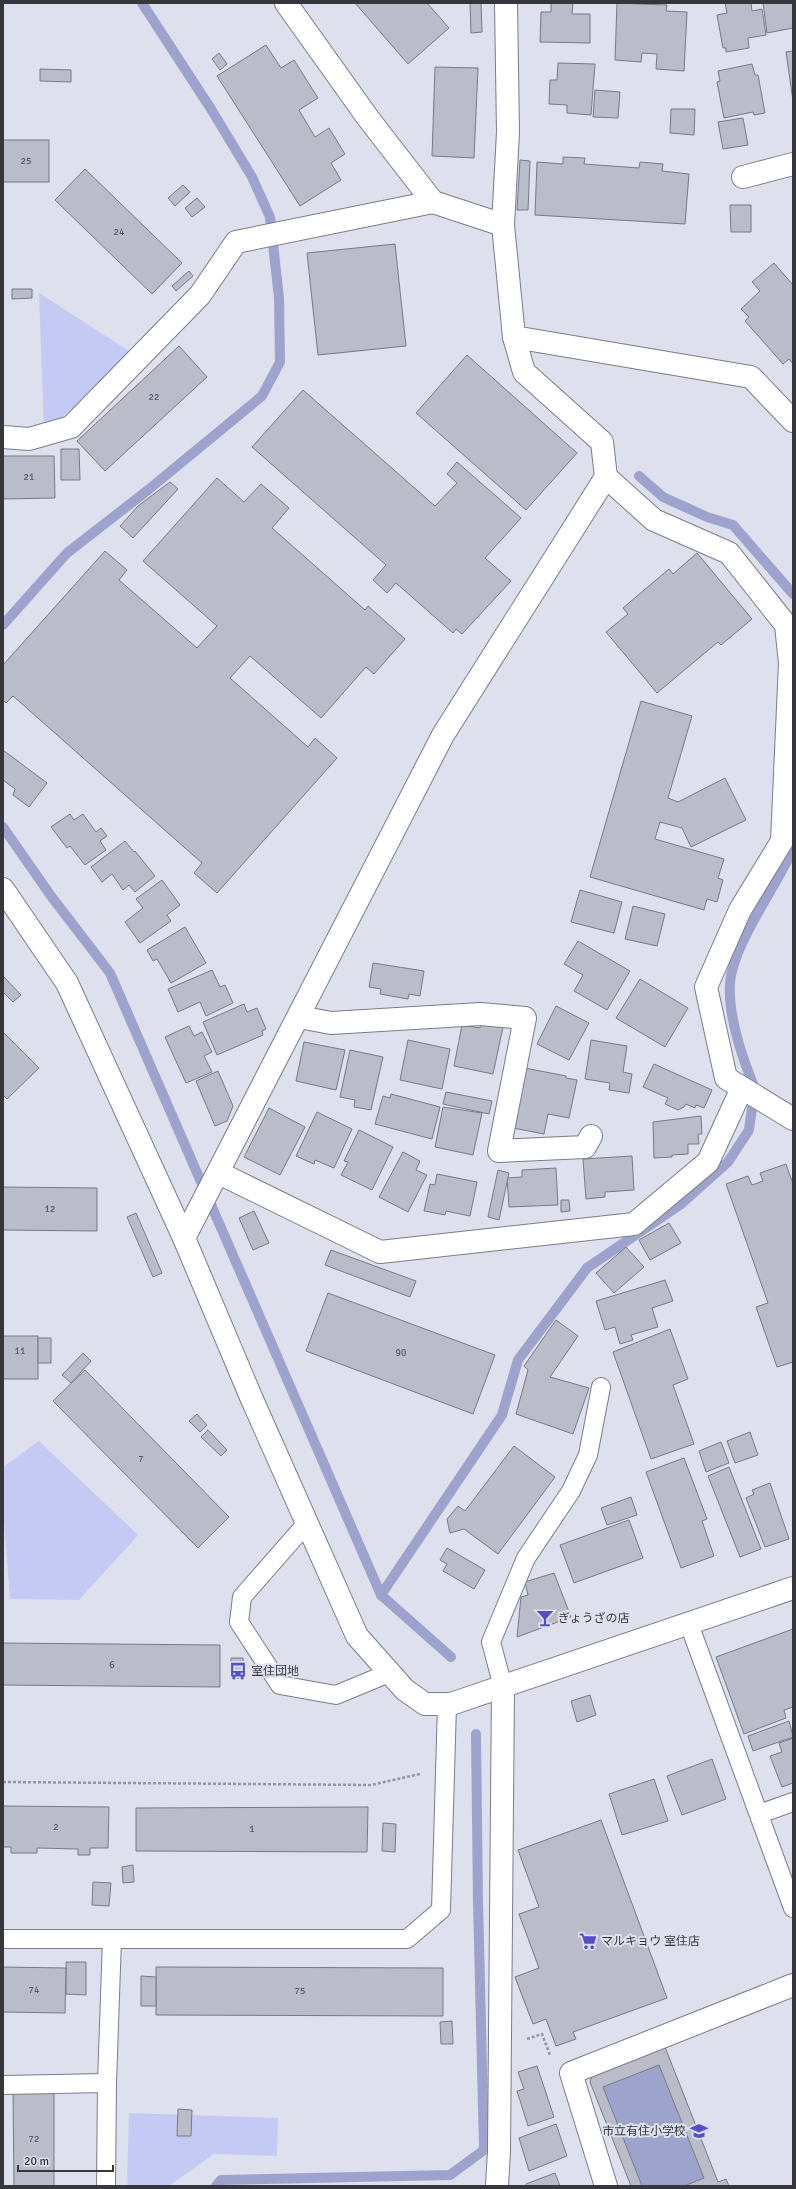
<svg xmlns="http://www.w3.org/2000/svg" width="796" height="2189" font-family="Signika,'Noto Sans JP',sans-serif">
<rect width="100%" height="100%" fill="#dee0ee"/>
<g fill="#c5caf5">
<polygon points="39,293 135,355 44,432"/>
<polygon points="39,1441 138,1535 79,1600 10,1599 3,1509 3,1467"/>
<polygon points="129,2113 278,2118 277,2156 214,2154 169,2186 127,2186"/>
</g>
<polygon fill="#9ea3ce" points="659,2065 704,2178 684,2186 642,2186 603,2087"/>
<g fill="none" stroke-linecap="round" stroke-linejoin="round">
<g stroke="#9ea3ce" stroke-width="10">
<polyline points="639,476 663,497 707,517 733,525 793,594"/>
<polyline points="3,625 67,553 148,490 262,396 280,362 279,298 270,217 252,177 211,109 142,3"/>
<polyline points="3,827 51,896 110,973 381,1595 451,1657"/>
<path d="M 381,1595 L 502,1415 L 518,1360 L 587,1268 L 681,1204 L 728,1162 L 749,1130 L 752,1108 L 759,1099 C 745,1065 728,1021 730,984 C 732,946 776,887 793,849"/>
<polyline points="216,2186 221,2180 450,2175 484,2150 478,1901 476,1734"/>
</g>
</g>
<g fill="#babcca" stroke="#787986">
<polygon points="355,3 427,3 449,28 408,64"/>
<polygon points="470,3 481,3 482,32 471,33"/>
<polygon points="551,3 573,3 572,14 590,14 590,43 540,42 541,12 551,12"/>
<polygon points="617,3 667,5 666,11 687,12 684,71 656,69 657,54 642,53 641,62 615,60"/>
<polygon points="725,3 751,3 752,11 762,9 766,35 748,38 749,48 726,52 726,48 723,48 717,15 727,13"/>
<polygon points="763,3 793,3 793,28 767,33"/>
<polygon points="266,45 281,68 294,60 318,98 299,110 315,137 329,128 345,154 331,163 341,180 300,206 217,76"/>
<polygon points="793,51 793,101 786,52"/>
<polygon points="219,53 227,64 220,70 212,59"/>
<polygon points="558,63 595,64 591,115 567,113 567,105 549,104 550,80 557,80"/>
<polygon points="752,64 755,75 758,75 765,113 754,115 753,112 724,118 717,82 720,81 718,71"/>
<polygon points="435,67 478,68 474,158 432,156"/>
<polygon points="40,69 71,70 71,82 40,81"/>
<polygon points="595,90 620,92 618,118 593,117"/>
<polygon points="671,109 695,109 694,135 670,133"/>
<polygon points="743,118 748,145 723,149 718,122"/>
<rect x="3" y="140" width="46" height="42"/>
<polygon points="563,157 585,158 584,164 639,168 640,162 663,164 662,171 689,174 685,224 535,215 537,162 563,164"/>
<polygon points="520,160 530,161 528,210 517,210"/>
<polygon points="85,169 182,263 152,294 55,200"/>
<polygon points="183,185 190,192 175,206 168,198"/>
<polygon points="197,198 205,207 192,217 185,208"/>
<polygon points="730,205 751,205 751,232 731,232"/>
<polygon points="395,244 406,346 318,355 307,253"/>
<polygon points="774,263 793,285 793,364 789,359 783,364 745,321 749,317 741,309 760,291 752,282"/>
<polygon points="189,271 193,276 176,291 172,286"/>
<polygon points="12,289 32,289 32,298 12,299"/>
<polygon points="179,346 207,377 105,471 77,441"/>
<polygon points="467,355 577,453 526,510 416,413"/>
<polygon points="303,390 435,506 457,483 447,474 457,462 521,518 485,558 511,581 462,634 456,629 453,633 396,583 387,593 373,580 386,565 252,447"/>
<polygon points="61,449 79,449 80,480 61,480"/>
<polygon points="3,456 54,456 55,498 3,499"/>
<polygon points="217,478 244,502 261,484 289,508 272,528 365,610 368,606 405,639 374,674 366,667 321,718 250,656 230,678 308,747 315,738 337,758 217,893 194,873 202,863 13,696 6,703 3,700 3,665 105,551 127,570 119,580 197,648 217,626 143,561"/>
<polygon points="170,482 178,489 133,538 120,526 138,506"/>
<polygon points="697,553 752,619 721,645 718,642 657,693 606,632 628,614 623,608 669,569 673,574"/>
<polygon points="641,701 692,716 668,798 678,802 725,778 746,820 691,847 682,828 660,822 655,839 724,859 718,878 723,880 717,902 707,899 704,910 590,877"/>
<polygon points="3,750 47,783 29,807 13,795 15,789 3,780"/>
<polygon points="70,814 74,820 83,814 96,832 101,828 107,836 100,841 106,850 85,865 70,846 67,848 51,827"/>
<polygon points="125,841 134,852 135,851 155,876 135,892 129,885 123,890 112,874 102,882 91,867"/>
<polygon points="162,880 180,905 167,915 171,921 140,943 125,922 143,908 136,899"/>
<polygon points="580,890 622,902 614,933 571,922"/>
<polygon points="633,906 665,914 657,946 625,939"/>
<polygon points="185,927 206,963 171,983 157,959 153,961 147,950"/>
<polygon points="578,941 630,971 607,1010 574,991 583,975 564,964"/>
<polygon points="373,963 424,971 420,996 409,994 408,999 380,994 381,989 369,987"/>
<polygon points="212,970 220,987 225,985 233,1003 206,1016 200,1002 178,1012 168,989"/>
<polygon points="3,976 21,995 13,1002 3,992"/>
<polygon points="640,979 688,1008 665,1047 616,1018"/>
<polygon points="244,1004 247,1012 257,1008 266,1029 262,1031 263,1035 217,1055 203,1022"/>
<polygon points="556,1006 589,1023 569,1060 537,1044"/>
<polygon points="481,1023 503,1027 493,1074 454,1066 462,1025 480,1028"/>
<polygon points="189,1026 194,1036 202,1032 212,1052 204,1056 212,1072 186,1083 165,1037"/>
<polygon points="3,1032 39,1068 7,1099 3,1095"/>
<polygon points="408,1040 450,1049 442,1089 400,1080"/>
<polygon points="591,1040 627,1046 623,1072 632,1074 629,1093 609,1090 610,1083 585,1079"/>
<polygon points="304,1042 345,1050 336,1090 296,1081"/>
<polygon points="350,1050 383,1057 371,1110 354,1107 355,1100 340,1097"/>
<polygon points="654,1064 712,1090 704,1108 696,1105 695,1108 686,1104 684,1107 678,1110 665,1104 668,1098 643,1087"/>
<polygon points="525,1068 566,1076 566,1078 577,1080 569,1118 548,1114 544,1134 513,1128"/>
<polygon points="218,1071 233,1106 227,1121 215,1126 196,1081"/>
<polygon points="446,1092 492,1101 489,1114 443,1104"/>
<polygon points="391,1094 440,1107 432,1139 375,1124 383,1096 390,1098"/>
<polygon points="443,1107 482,1113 473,1155 435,1147"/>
<polygon points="269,1108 305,1127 280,1175 244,1157"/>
<polygon points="317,1112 352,1129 334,1168 315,1160 314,1164 296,1156"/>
<polygon points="701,1116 702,1134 698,1134 699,1144 688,1144 688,1154 672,1155 672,1157 654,1158 653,1122"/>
<polygon points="359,1130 393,1147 372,1190 341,1175 348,1162 344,1161"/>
<polygon points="403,1152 420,1161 416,1170 427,1175 408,1212 379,1197"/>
<polygon points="632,1156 634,1190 605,1192 605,1197 586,1199 583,1159"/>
<polygon points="786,1164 793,1184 793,1362 777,1367 756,1307 768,1303 726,1184 748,1176 752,1185 763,1181 760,1173"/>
<polygon points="556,1168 558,1205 509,1207 507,1178 522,1177 522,1170"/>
<polygon points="498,1170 509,1173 499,1220 488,1217"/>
<polygon points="437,1174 477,1182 470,1216 446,1211 445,1215 424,1211 430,1184 435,1185"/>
<polygon points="3,1187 97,1188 97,1231 3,1230"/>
<polygon points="561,1200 569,1200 570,1211 561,1212"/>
<polygon points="254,1211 269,1243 253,1250 239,1218"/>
<polygon points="136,1213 162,1273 153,1277 127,1217"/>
<polygon points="669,1223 681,1243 650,1260 639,1240"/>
<polygon points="626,1247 644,1267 614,1293 596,1273"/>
<polygon points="331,1250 416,1281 410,1297 325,1265"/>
<polygon points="665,1280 673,1301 652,1308 658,1327 631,1335 633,1340 620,1344 615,1327 605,1330 596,1301"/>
<polygon points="328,1293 495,1355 473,1414 306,1351"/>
<polygon points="556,1320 578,1336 550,1377 589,1388 573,1434 516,1414 528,1370 524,1366"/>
<polygon points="670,1329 688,1379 673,1385 694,1444 651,1459 613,1352"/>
<rect x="3" y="1336" width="35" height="43"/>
<rect x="38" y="1338" width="13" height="25"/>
<polygon points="83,1353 91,1361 71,1383 62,1375"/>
<polygon points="85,1370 229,1517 198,1548 53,1401"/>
<polygon points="197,1414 207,1425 200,1432 189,1421"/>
<polygon points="208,1430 227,1450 221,1456 201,1437"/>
<polygon points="750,1432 758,1455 735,1463 727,1441"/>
<polygon points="721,1442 729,1463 706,1472 699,1451"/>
<polygon points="514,1446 555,1477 498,1554 464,1529 450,1533 447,1519 458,1506 465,1511"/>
<polygon points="684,1458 707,1519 702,1521 714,1556 681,1568 646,1472"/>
<polygon points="729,1467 761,1549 740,1557 708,1476"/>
<polygon points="770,1483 789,1539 765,1547 746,1498 754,1494 752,1490"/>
<polygon points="631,1497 637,1515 607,1525 601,1508"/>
<polygon points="629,1520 643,1558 574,1583 560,1545"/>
<polygon points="447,1548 485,1570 474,1589 443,1571 447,1564 440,1560"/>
<polygon points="554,1573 571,1617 517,1637 521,1597 528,1595 525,1582"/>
<polygon points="793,1629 793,1707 784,1710 786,1718 744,1734 716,1657"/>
<polygon points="3,1643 220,1645 220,1687 3,1685"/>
<polygon points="231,1658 243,1658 244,1678 231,1679"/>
<polygon points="590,1695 596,1715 577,1722 571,1701"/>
<polygon points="789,1721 793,1737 753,1751 748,1736"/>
<polygon points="793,1738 793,1783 782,1787 770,1756 782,1752 779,1743"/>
<polygon points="712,1759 726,1799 682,1815 667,1776"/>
<polygon points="654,1779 668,1821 622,1835 609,1794"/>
<polygon points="3,1806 109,1807 108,1848 90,1848 90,1855 78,1855 78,1849 37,1848 37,1853 11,1853 11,1847 3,1847"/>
<polygon points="368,1807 367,1852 136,1851 136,1808"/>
<polygon points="601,1820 667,1998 573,2032 576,2039 556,2046 546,2019 533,2024 515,1977 539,1968 519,1914 539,1907 518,1850"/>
<polygon points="383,1823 396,1824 395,1852 382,1851"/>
<polygon points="133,1865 134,1882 123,1883 122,1867"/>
<polygon points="93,1882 111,1883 109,1906 92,1905"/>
<polygon points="66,1962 86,1962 86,1995 66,1994"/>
<polygon points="3,1967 66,1968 65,2013 3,2012"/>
<polygon points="156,1967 443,1968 443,2016 156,2015"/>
<polygon points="141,1976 156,1977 156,2006 141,2006"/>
<polygon points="452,2021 453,2044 441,2044 440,2022"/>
<polygon points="665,2047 718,2182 726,2179 729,2186 684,2186 704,2178 659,2065 603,2087 642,2186 631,2186 590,2082 592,2075"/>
<polygon points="537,2066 554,2117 528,2126 517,2091 524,2089 518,2072"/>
<polygon points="13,2093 54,2093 54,2186 14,2186"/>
<polygon points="178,2109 192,2110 191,2136 177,2136"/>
<polygon points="556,2124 567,2156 529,2171 519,2138"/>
<polygon points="555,2173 560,2186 526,2186 526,2184"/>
</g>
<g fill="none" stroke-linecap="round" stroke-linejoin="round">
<g stroke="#7a7c89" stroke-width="20">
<g id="lane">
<polyline points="307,1523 242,1597 239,1622 280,1685 336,1695 389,1673"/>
<polyline points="689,1624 793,1908"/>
<polyline points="503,1687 491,1642 526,1558 571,1491 588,1455 601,1387"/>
<polyline points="759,1814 793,1802"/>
<polyline points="3,1939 112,1939"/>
<polyline points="3,2085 107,2083"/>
<polyline points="106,2186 107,2083 112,1939 407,1939 441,1910 447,1705"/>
</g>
</g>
<g stroke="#7a7c89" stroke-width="24">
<g id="street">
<polyline points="286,3 368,118 433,202 503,225"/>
<polyline points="506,3 508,132 503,225 514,337 751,377 793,421"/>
<polyline points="743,177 793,164"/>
<polyline points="3,437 29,439 71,427 200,295 236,242 433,202"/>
<polyline points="606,477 654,520 729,553 786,625 790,663 782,841 740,910 706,987 726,1078 793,1119"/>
<polyline points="299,1017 331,1023 480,1014 525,1018 499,1151 585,1147 591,1136"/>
<polyline points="219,1173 380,1252 634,1224 708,1162 742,1088"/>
<polyline points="184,1238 443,735 606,477 602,442 524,372 514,337"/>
<polyline points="497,2186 499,2151 503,1687"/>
<polyline points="606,2186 571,2073 793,1985"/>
</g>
</g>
<g stroke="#7a7c89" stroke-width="24">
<polyline id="secondary" points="3,889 67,983 184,1238 251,1397 357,1636 405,1690 425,1704 451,1704 793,1588"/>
</g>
<g stroke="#94959f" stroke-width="2.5" stroke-dasharray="3 2" stroke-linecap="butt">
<polyline points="3,1782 371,1785 420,1774"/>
<polyline points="527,2039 542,2034 550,2055"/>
</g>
<use href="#lane" stroke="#fff" stroke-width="18"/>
<use href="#street" stroke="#fff" stroke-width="22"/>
<use href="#secondary" stroke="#fff" stroke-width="22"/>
</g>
<defs>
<g id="bar-bare" transform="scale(1.38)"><path d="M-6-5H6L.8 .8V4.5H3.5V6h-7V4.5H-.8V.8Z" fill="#554fc6" stroke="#dee0ee" stroke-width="2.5" paint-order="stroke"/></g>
<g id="bus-bare" transform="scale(1.38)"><path d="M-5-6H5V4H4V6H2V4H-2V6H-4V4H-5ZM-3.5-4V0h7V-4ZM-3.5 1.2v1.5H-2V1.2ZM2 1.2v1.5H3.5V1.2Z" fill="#554fc6" stroke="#dee0ee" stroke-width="2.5" paint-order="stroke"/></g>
<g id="supermarket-bare" transform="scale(1.38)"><path d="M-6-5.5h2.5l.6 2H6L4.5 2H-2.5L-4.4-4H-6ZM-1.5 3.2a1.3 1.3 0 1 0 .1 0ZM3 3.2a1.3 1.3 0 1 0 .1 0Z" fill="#554fc6" stroke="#dee0ee" stroke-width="2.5" paint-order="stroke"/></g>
<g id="school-bare" transform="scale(1.38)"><path d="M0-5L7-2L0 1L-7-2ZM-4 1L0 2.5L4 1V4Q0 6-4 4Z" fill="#554fc6" stroke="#dee0ee" stroke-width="2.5" paint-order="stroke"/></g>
</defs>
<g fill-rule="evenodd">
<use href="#bar-bare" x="545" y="1618"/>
<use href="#bus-bare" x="238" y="1671"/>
<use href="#supermarket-bare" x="588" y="1941"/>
<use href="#school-bare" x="699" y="2131"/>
</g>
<g text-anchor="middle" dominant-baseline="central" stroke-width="4" stroke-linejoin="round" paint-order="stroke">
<g font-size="10" fill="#575860">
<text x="26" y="161">25</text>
<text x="119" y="232">24</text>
<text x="154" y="397">22</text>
<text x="29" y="477">21</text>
<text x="50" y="1209">12</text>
<text x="20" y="1351">11</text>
<text x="401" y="1353">90</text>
<text x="141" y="1459">7</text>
<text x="112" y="1665">6</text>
<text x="56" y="1827">2</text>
<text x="252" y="1829">1</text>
<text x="34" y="1990">74</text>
<text x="300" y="1991">75</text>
<text x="34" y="2139">72</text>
</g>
<g font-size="12" fill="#36363c" stroke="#dee0ee" text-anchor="start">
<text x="558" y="1618">ぎょうざの店</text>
<text x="251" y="1671">室住団地</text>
<text x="601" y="1941">マルキョウ 室住店</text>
<text x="686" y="2131" text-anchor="end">市立有住小学校</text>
</g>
</g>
<rect width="796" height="2189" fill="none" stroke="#36363c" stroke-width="8"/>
<path d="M18 2165v6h95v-6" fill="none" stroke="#36363c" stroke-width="2"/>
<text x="24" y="2165" font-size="12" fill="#36363c" stroke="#dee0ee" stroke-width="3" paint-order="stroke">20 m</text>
</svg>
